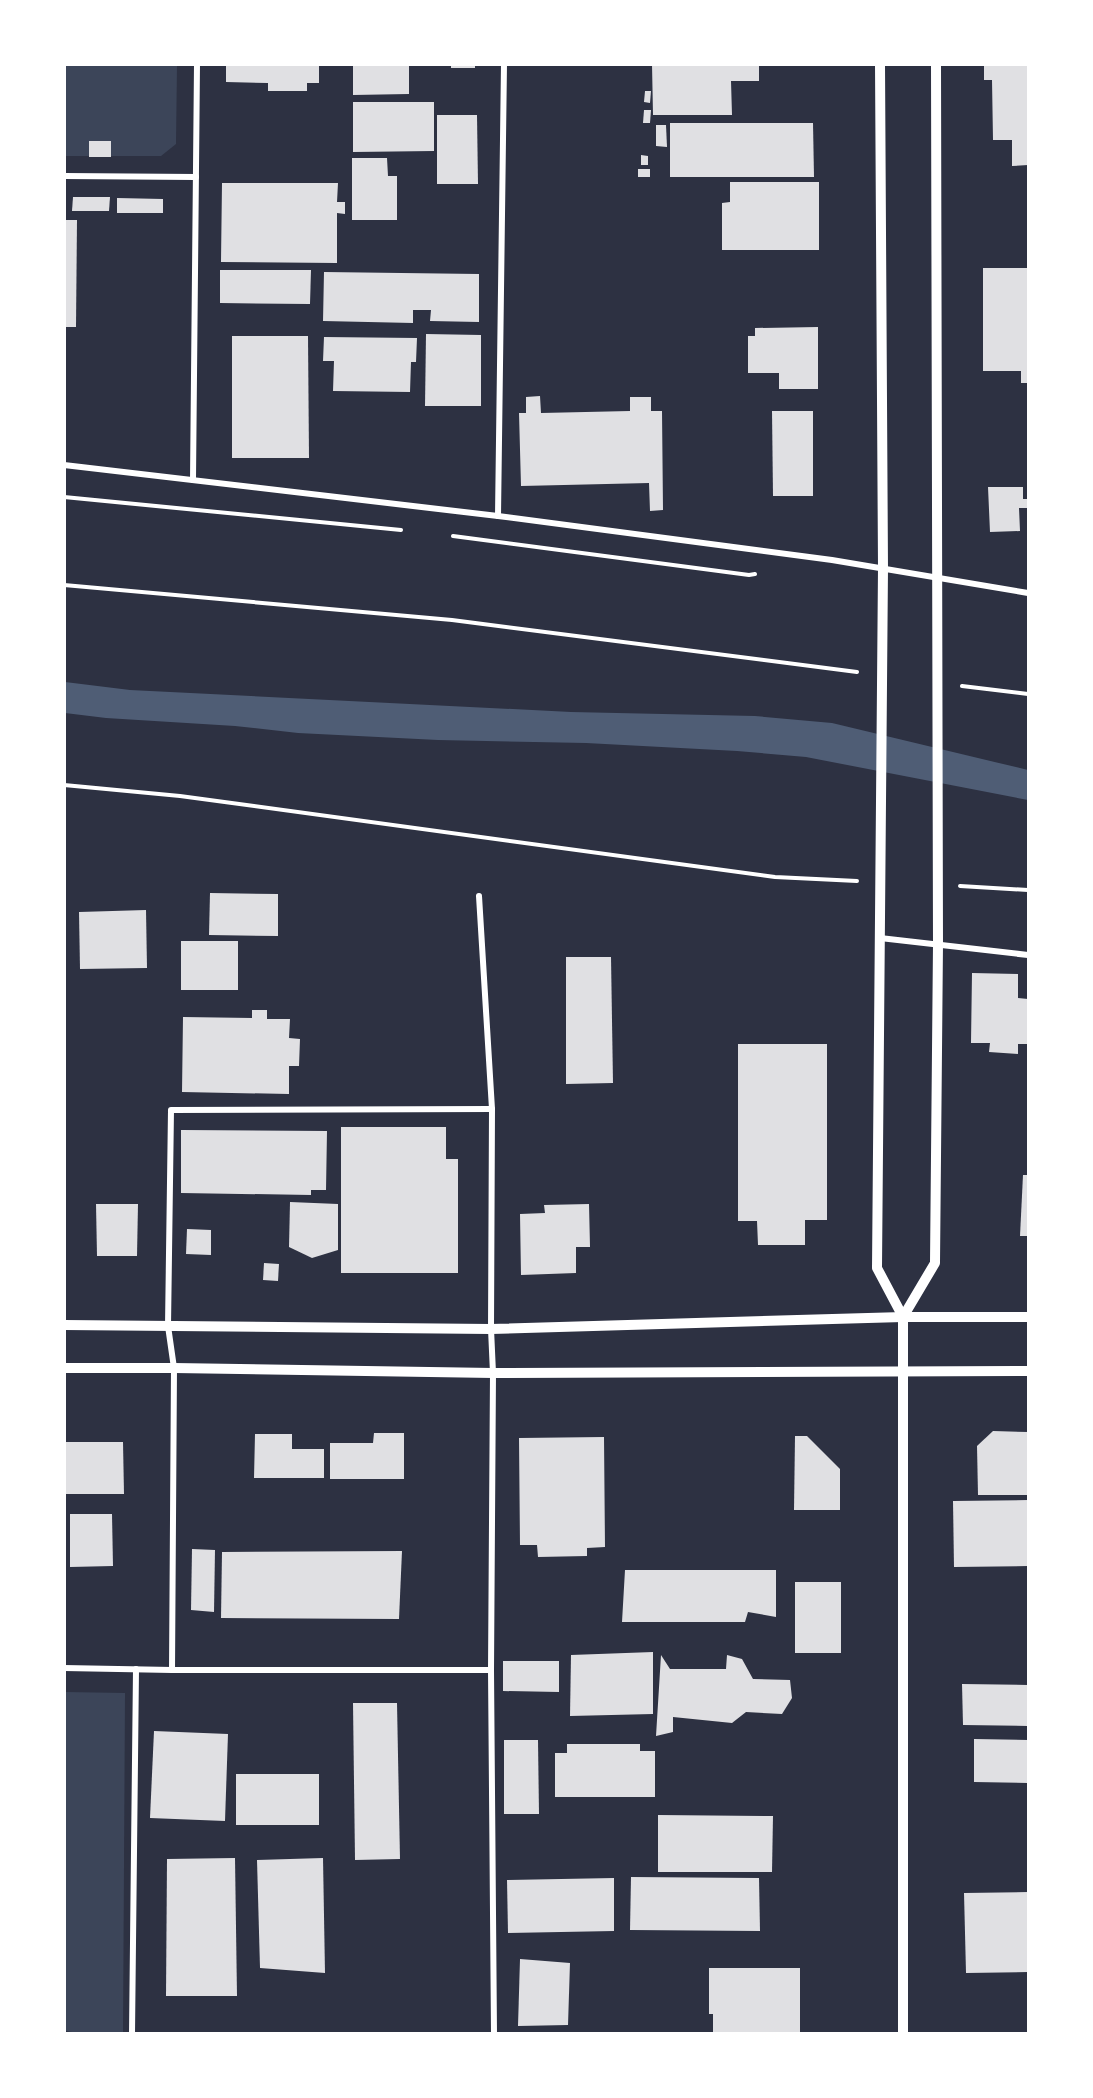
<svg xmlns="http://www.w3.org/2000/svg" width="1093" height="2098" font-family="'Space Grotesk',sans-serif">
<rect width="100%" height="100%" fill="#2d3142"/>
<g fill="#3c4559">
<polygon points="65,65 177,65 176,144 161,156 65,156"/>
<polygon points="65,1692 125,1693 123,2033 79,2033 65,2031"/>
</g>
<polygon fill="#4f5d75" points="65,682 130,690 571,712 755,716 832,723 1028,770 1028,800 806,757 737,751 586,743 438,740 298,733 235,726 106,718 65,713"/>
<g fill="#e0e0e3">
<polygon points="226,64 319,64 319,83 307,83 307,91 268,91 268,83 226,82"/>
<polygon points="353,64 409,64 409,94 353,95"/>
<rect x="451" y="64" width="24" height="4"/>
<polygon points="652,64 759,64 759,81 731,81 732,115 653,115"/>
<polygon points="984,64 1028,64 1028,165 1012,166 1012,140 993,140 992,80 984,80"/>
<polygon points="645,91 651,91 650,103 644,102"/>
<polygon points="353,102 434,102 434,151 353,152"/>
<polygon points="644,110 651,110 650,123 643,123"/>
<polygon points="437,115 477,115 478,184 437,184"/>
<polygon points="670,123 813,123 814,177 670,177"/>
<polygon points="656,125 666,125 667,147 656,146"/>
<rect x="89" y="141" width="22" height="16"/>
<polygon points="641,155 648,156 648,165 641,165"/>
<polygon points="352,158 387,158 388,176 397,176 397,220 352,220"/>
<rect x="638" y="169" width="12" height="8"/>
<polygon points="730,182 819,182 819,250 722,250 722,203 730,202"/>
<polygon points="222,183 338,183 337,202 345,202 345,214 337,213 337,263 221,262"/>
<polygon points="73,197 110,197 109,211 72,211"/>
<polygon points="117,198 163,199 163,213 117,213"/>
<polygon points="64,220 77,220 76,327 64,327"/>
<polygon points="983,268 1028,268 1028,383 1021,383 1021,371 983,371"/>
<polygon points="220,270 311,270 310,304 220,303"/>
<polygon points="324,272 479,274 479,322 430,321 431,310 413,310 413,323 323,321"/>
<polygon points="818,327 818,389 779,389 779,373 748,373 748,336 755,336 755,328"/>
<polygon points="426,334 481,335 481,406 425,406"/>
<polygon points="232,336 308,336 309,458 232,458"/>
<polygon points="324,337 417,338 416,362 411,362 410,392 333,391 334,361 323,361"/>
<polygon points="540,396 541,413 630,411 630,397 651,397 651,411 662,411 663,510 650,511 649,483 521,486 519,413 526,413 526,397"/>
<polygon points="772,411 813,411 813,496 773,496"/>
<polygon points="988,487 1023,487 1023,499 1028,499 1028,508 1019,508 1020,531 990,532"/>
<polygon points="210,893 278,894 278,936 209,935"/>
<polygon points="146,910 147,968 80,969 79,912"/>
<rect x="181" y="941" width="57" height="49"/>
<polygon points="566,957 611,957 613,1083 566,1084"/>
<polygon points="972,973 1018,974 1018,998 1028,999 1028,1044 1018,1044 1018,1054 989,1052 990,1043 971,1043"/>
<polygon points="252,1010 267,1010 267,1019 290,1019 289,1038 300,1039 299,1066 289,1066 289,1094 182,1092 183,1017 252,1018"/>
<polygon points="738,1044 827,1044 827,1220 805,1220 805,1245 758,1245 757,1221 738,1221"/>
<polygon points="341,1127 446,1127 446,1159 458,1159 458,1273 341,1273"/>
<polygon points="181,1130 327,1131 326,1190 311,1190 311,1195 181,1193"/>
<polygon points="1023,1175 1028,1175 1028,1236 1020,1236"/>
<polygon points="290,1202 338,1204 338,1250 312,1258 289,1247"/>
<polygon points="96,1204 138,1204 137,1256 97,1256"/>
<polygon points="589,1204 590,1247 576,1247 576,1273 521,1275 520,1214 545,1213 544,1205"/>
<polygon points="187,1229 211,1230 211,1255 186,1254"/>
<polygon points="264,1263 279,1264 278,1281 263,1280"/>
<polygon points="993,1431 1028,1432 1028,1495 978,1495 977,1446"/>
<polygon points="374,1433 404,1433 404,1479 330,1479 330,1443 373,1443"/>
<polygon points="255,1434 292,1434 292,1449 324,1449 324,1478 254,1478"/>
<polygon points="795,1436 807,1436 840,1469 840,1510 794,1510"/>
<polygon points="604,1437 605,1547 587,1548 587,1556 538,1557 537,1545 520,1545 519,1438"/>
<polygon points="64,1442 123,1442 124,1494 64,1494"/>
<polygon points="1028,1500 1028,1566 954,1567 953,1501"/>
<polygon points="70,1514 112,1514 113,1566 70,1567"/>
<polygon points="192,1549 215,1550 214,1612 191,1610"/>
<polygon points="402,1551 399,1619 221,1618 222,1552"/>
<polygon points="625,1570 776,1570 776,1617 748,1612 745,1622 622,1622"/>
<rect x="795" y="1582" width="46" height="71"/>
<polygon points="653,1652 653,1714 570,1716 571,1655"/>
<polygon points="661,1655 670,1669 726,1669 727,1655 742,1659 753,1679 790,1680 792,1698 782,1714 746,1712 732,1723 673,1717 673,1732 656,1736"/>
<polygon points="503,1661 559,1661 559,1692 503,1691"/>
<polygon points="962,1684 1028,1685 1028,1726 963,1725"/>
<polygon points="353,1703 397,1703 400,1859 355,1860"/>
<polygon points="154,1731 228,1734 225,1821 150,1818"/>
<polygon points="974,1739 1028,1740 1028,1783 974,1782"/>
<polygon points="504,1740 538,1740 539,1814 504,1814"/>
<polygon points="567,1744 640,1744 640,1751 655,1751 655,1797 555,1797 555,1753 567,1753"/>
<rect x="236" y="1774" width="83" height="51"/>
<polygon points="658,1815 773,1816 772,1872 658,1872"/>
<polygon points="235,1858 237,1996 166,1996 167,1859"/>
<polygon points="323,1858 325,1973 260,1968 257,1860"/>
<polygon points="631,1877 759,1878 760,1931 630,1930"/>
<polygon points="614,1878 614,1931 508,1933 507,1880"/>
<polygon points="1028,1892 1028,1972 966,1973 964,1893"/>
<polygon points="520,1959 570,1963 568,2025 518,2026"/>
<polygon points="709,1968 800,1968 800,2032 713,2034 713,2014 709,2014"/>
</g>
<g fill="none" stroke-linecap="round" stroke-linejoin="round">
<g stroke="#fff" stroke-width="4">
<polyline points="64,497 401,530"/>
<polyline points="453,536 749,575 755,574"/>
<polyline points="64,585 452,620 857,672"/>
<polyline points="962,686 1028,694"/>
<polyline points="64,785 180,796 775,877 857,881"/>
<polyline points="960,886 1028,890"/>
</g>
<g stroke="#fff" stroke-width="6">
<polyline points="64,176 196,177"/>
<polyline points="64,465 498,516 832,560 1028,593"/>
<polyline points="193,480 197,64"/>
<polyline points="498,516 504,64"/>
<polyline points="479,896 492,1109 491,1329 493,1373 491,1670 494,2034"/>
<polyline points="880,938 1028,955"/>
<polyline points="64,1668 172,1670 491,1670"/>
<polyline points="172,1670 174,1368 168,1326 171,1110 492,1109"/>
<polyline points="132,2034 136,1669"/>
</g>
<g stroke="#fff" stroke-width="10">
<polyline points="880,64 883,568 877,1268 903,1317 903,2034"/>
<polyline points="903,1317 935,1263 938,944 936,64"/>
<polyline points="64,1325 491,1329 903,1317 1028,1317"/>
<polyline points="64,1368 174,1368 493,1373 1028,1371"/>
</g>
</g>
<rect width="1093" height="2098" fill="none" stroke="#ffffff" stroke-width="132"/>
</svg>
